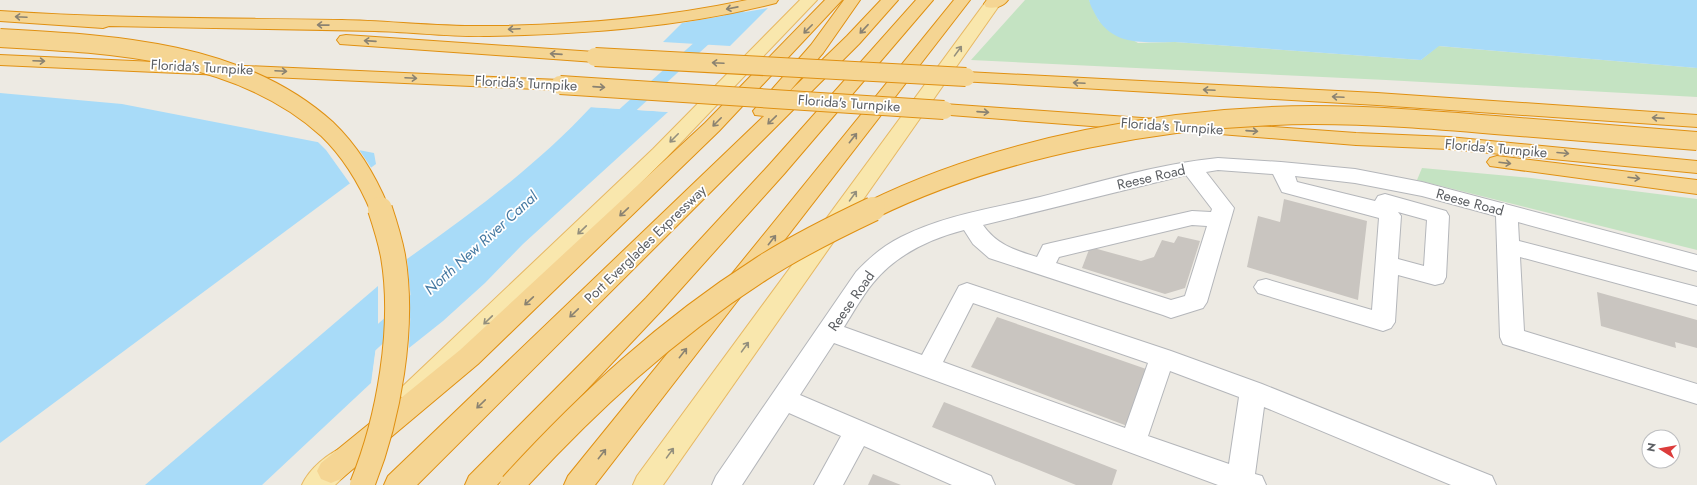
<svg xmlns="http://www.w3.org/2000/svg" width="1697" height="485" font-family="Jost,sans-serif">
<rect width="100%" height="100%" fill="#edeae3"/>
<g fill="#c4e3c2">
<polygon points="1025,0 1089,0 1099,21 1138,43 1175,42 1421,60 1438,46 1697,68 1697,97 1386,80 971,60"/>
<polygon points="1422,168 1531,178 1697,199 1697,250 1417,180"/>
</g>
<g fill="#a8dbf8">
<path d="M 1089,0 L 1697,0 L 1697,68 L 1439,46 L 1421,60 L 1175,42 C 1144,42 1112,47 1095,14 C 1093,10 1090,5 1089,0 Z"/>
<polygon points="768,8 730,46 663,42 682,23"/>
<polygon points="0,93 122,104 374,153 376,164 0,443"/>
<path d="M 591,107 L 668,112 L 523,244 L 485,283 L 443,321 L 409,348 L 411,300 L 407,259 C 472,213 536,166 591,107 Z"/>
<polygon points="378,286 378,332 371,383 262,485 145,485"/>
</g>
<g fill="#edeae3">
<polygon points="768,6 770,7 679,23 681,21"/>
<polygon points="591,105 668,110 670,112 588,107"/>
<polygon points="316,140 358,148 372,169 351,185 326,150"/>
<polygon points="378,284 380,286 381,297 380,332 373,384 371,387 378,332"/>
</g>
<g fill="none" stroke-linecap="round" stroke-linejoin="round">
<g fill="#a8dbf8" fill-rule="evenodd">
<polygon points="742,0 757,0 617,128 605,128 603,125 605,122"/>
<polygon points="429,283 436,285 438,290 436,295 367,358 360,360 353,358 350,352 353,346 422,285"/>
</g>
</g>
<g fill="#c9c5c0">
<polygon points="1284,199 1367,221 1358,300 1247,267 1258,216 1280,222"/>
<polygon points="1178,236 1200,241 1185,288 1165,294 1082,268 1090,247 1141,261 1154,257 1162,240 1174,243"/>
<polygon points="1597,292 1697,320 1697,348 1675,342 1676,348 1601,326"/>
<polygon points="997,317 1149,370 1130,427 971,367"/>
<polygon points="944,402 1117,470 1112,485 1076,485 932,427"/>
<polygon points="873,474 901,485 868,485"/>
</g>
<g fill="none" stroke-linecap="round" stroke-linejoin="round">
<g stroke="#b4b6ba" stroke-width="2">
<path id="minor" d="M 1218,158 L 1281,162 L 1355,169 L 1422,182 L 1697,255 L 1697,271 L 1518,222 L 1519,241 L 1697,287 L 1697,305 L 1520,257 L 1524,331 L 1697,384 L 1697,404 L 1503,344 L 1500,337 L 1496,216 L 1422,196 L 1355,183 L 1295,176 L 1297,182 L 1375,201 L 1378,196 L 1385,194 L 1446,211 L 1449,216 L 1446,277 L 1443,283 L 1435,285 L 1398,275 L 1395,322 L 1391,328 L 1383,331 L 1258,293 L 1254,287 L 1258,281 L 1266,279 L 1372,310 L 1379,218 L 1282,192 L 1273,174 L 1218,170 L 1206,172 L 1234,208 L 1207,302 L 1203,308 L 1171,318 L 1163,315 L 989,258 L 973,244 L 964,230 C 929,239 896,255 873,283 C 862,296 853,313 844,327 L 922,355 L 959,286 L 967,283 L 1171,351 L 1262,384 L 1492,476 L 1496,485 L 1451,485 L 1264,407 L 1255,474 L 1262,476 L 1266,485 L 1218,485 L 834,343 L 800,395 L 991,476 L 995,485 L 952,485 L 864,446 L 843,485 L 814,485 L 841,436 L 789,413 L 742,485 L 712,485 L 716,476 L 856,272 C 869,258 883,246 901,237 C 944,215 994,208 1040,197 C 1099,182 1158,164 1218,158 ZM 1186,175 L 1212,209 L 1211,212 L 1192,211 L 1051,243 L 1043,245 L 1037,257 C 1015,250 997,245 983,225 ZM 1398,212 L 1427,220 L 1424,266 L 1398,259 L 1401,216 ZM 1192,225 L 1207,226 L 1185,296 L 1171,300 L 1056,263 L 1059,257 ZM 973,303 L 1148,363 L 1125,428 L 943,362 ZM 1170,371 L 1239,397 L 1229,464 L 1148,436 Z"/>
</g>
<g stroke="#e7b863" stroke-width="2">
<g id="major">
<polygon points="800,0 817,0 667,157 421,400 412,403 403,400 399,393 403,386 653,149"/>
<polygon points="987,0 1003,0 663,485 633,485 637,476"/>
<path d="M 344,447 L 354,451 L 358,459 L 354,467 L 335,485 L 302,485 C 309,469 328,453 344,447 Z"/>
</g>
</g>
<g stroke="#e09011" stroke-width="2">
<g id="highway">
<path d="M 747,0 L 778,0 L 776,3 C 683,27 585,34 489,36 C 451,37 413,32 375,31 C 286,29 198,28 109,26 L 103,28 L 0,21 L 0,11 C 114,19 228,18 342,20 C 391,21 440,27 489,26 C 575,25 663,18 747,0 Z"/>
<polygon points="825,0 842,0 719,131 478,364 341,479 331,483 321,479 317,471 321,463 460,350 705,123"/>
<polygon points="844,0 860,0 823,53 788,93 847,36 881,0 898,0 859,44 417,485 384,485 388,476 764,116 755,115 753,111 811,45"/>
<polygon points="916,0 933,0 784,174 662,310 497,485 465,485 469,476 646,298 770,164"/>
<polygon points="954,0 970,0 595,485 564,485 568,476"/>
<path d="M 987,0 L 1008,0 C 1003,7 994,9 986,7 L 984,4 Z"/>
<polygon points="346,35 595,52 601,53 604,57 601,61 595,62 340,44 337,40 340,36"/>
<polygon points="0,55 560,80 566,81 569,85 566,89 560,90 0,65"/>
<polygon points="966,72 1377,93 1697,115 1697,127 1377,105 960,81 957,77 960,73"/>
<polygon points="944,104 1156,119 1163,121 1166,125 1163,129 1156,131 937,114 935,110 937,106"/>
<polygon points="1190,121 1356,133 1449,137 1697,161 1697,173 1449,149 1356,145 1183,131 1180,127 1183,123"/>
<polygon points="1497,156 1697,180 1697,194 1490,166 1487,162 1490,158"/>
</g>
</g>
<use href="#minor" fill="#fff" fill-rule="evenodd"/>
<use href="#major" fill="#f9e7ad" fill-rule="evenodd"/>
<use href="#highway" fill="#f5d593" fill-rule="evenodd"/>
<g stroke="#e09011" stroke-width="20" stroke-linecap="butt">
<g id="highway-bridge-far1">
<path d="M 0,38 C 112,44 240,50 327,129 C 350,151 368,181 380,210"/>
<polyline points="595,57 966,77"/>
<polyline points="560,85 944,110"/>
<path d="M 871,210 C 1001,146 1169,116 1314,115 C 1374,115 1435,120 1495,125 C 1562,130 1630,136 1697,141"/>
</g>
</g>
<g stroke="#e09011" stroke-width="26" stroke-linecap="butt">
<g id="highway-bridge">
<path d="M 362,485 C 389,419 405,327 393,256 C 390,240 385,224 380,209"/>
<path d="M 512,485 C 587,403 667,329 761,269 C 796,246 835,227 873,209"/>
</g>
</g>
<use href="#highway-bridge-far1" stroke="#f5d593" stroke-width="18"/>
<use href="#highway-bridge" stroke="#f5d593" stroke-width="24"/>
</g>
<defs><path id="oneway-shaft" d="M-6 0H5M1.5-3L5.5 0L1.5 3" fill="none" stroke-width="1.6" stroke-linecap="round" stroke-linejoin="round"/></defs>
<g stroke="#8a8271">
<use href="#oneway-shaft" transform="translate(732 8) rotate(169)"/>
<use href="#oneway-shaft" transform="translate(21 17) rotate(-177)"/>
<use href="#oneway-shaft" transform="translate(323 25) rotate(-179)"/>
<use href="#oneway-shaft" transform="translate(514 29) rotate(177)"/>
<use href="#oneway-shaft" transform="translate(808 29) rotate(135)"/>
<use href="#oneway-shaft" transform="translate(864 29) rotate(133)"/>
<use href="#oneway-shaft" transform="translate(370 41) rotate(-176)"/>
<use href="#oneway-shaft" transform="translate(556 54) rotate(-176)"/>
<use href="#oneway-shaft" transform="translate(39 61) rotate(2)"/>
<use href="#oneway-shaft" transform="translate(718 63) rotate(-177)"/>
<use href="#oneway-shaft" transform="translate(281 71) rotate(3)"/>
<use href="#oneway-shaft" transform="translate(411 78) rotate(3)"/>
<use href="#oneway-shaft" transform="translate(1079 83) rotate(-177)"/>
<use href="#oneway-shaft" transform="translate(599 87) rotate(4)"/>
<use href="#oneway-shaft" transform="translate(1209 90) rotate(-177)"/>
<use href="#oneway-shaft" transform="translate(1338 97) rotate(-177)"/>
<use href="#oneway-shaft" transform="translate(983 112) rotate(4)"/>
<use href="#oneway-shaft" transform="translate(1658 118) rotate(-176)"/>
<use href="#oneway-shaft" transform="translate(772 120) rotate(136)"/>
<use href="#oneway-shaft" transform="translate(717 122) rotate(135)"/>
<use href="#oneway-shaft" transform="translate(1252 131) rotate(4)"/>
<use href="#oneway-shaft" transform="translate(853 138) rotate(-52)"/>
<use href="#oneway-shaft" transform="translate(1563 153) rotate(5)"/>
<use href="#oneway-shaft" transform="translate(1505 163) rotate(7)"/>
<use href="#oneway-shaft" transform="translate(1634 178) rotate(7)"/>
<use href="#oneway-shaft" transform="translate(624 212) rotate(137)"/>
<use href="#oneway-shaft" transform="translate(772 240) rotate(-52)"/>
<use href="#oneway-shaft" transform="translate(529 301) rotate(137)"/>
<use href="#oneway-shaft" transform="translate(574 313) rotate(136)"/>
<use href="#oneway-shaft" transform="translate(683 353) rotate(-52)"/>
<use href="#oneway-shaft" transform="translate(481 404) rotate(136)"/>
<use href="#oneway-shaft" transform="translate(602 454) rotate(-52)"/>
</g>
<g stroke="#938f7d">
<use href="#oneway-shaft" transform="translate(958 51) rotate(-54)"/>
<use href="#oneway-shaft" transform="translate(674 138) rotate(135)"/>
<use href="#oneway-shaft" transform="translate(853 196) rotate(-54)"/>
<use href="#oneway-shaft" transform="translate(582 230) rotate(136)"/>
<use href="#oneway-shaft" transform="translate(488 320) rotate(136)"/>
<use href="#oneway-shaft" transform="translate(745 347) rotate(-54)"/>
<use href="#oneway-shaft" transform="translate(670 453) rotate(-54)"/>
</g>
<g text-anchor="middle" dominant-baseline="central" stroke-width="3.5" stroke-linejoin="round" paint-order="stroke">
<g font-size="14" fill="#5c5f63" stroke="#fff">
<text transform="translate(202 67) rotate(3)">Florida's Turnpike</text>
<text transform="translate(526 83) rotate(3)">Florida's Turnpike</text>
<text transform="translate(849 103) rotate(4)">Florida's Turnpike</text>
<text transform="translate(1172 126) rotate(4)">Florida's Turnpike</text>
<text transform="translate(1496 148) rotate(5)">Florida's Turnpike</text>
<text transform="translate(1151 177) rotate(-13)">Reese Road</text>
<text transform="translate(1470 202) rotate(15)">Reese Road</text>
<text transform="translate(645 244) rotate(-44)">Port Everglades Expressway</text>
<text transform="translate(851 301) rotate(-55)">Reese Road</text>
</g>
<g font-size="15" font-style="italic" fill="#4478a1" stroke="#fff">
<text transform="translate(481 243) rotate(-42)">North New River Canal</text>
</g>
</g>
<g transform="translate(1661 449) rotate(281)"><circle r="19" fill="#ffffff" stroke="#bebfc1"/>
<path d="M0-3L7 15L0 10L-7 15Z" fill="#dc3c3b"/>
<text y="-6" font-size="11" font-weight="bold" text-anchor="middle" fill="#5c5f63">N</text>
</g>
</svg>
